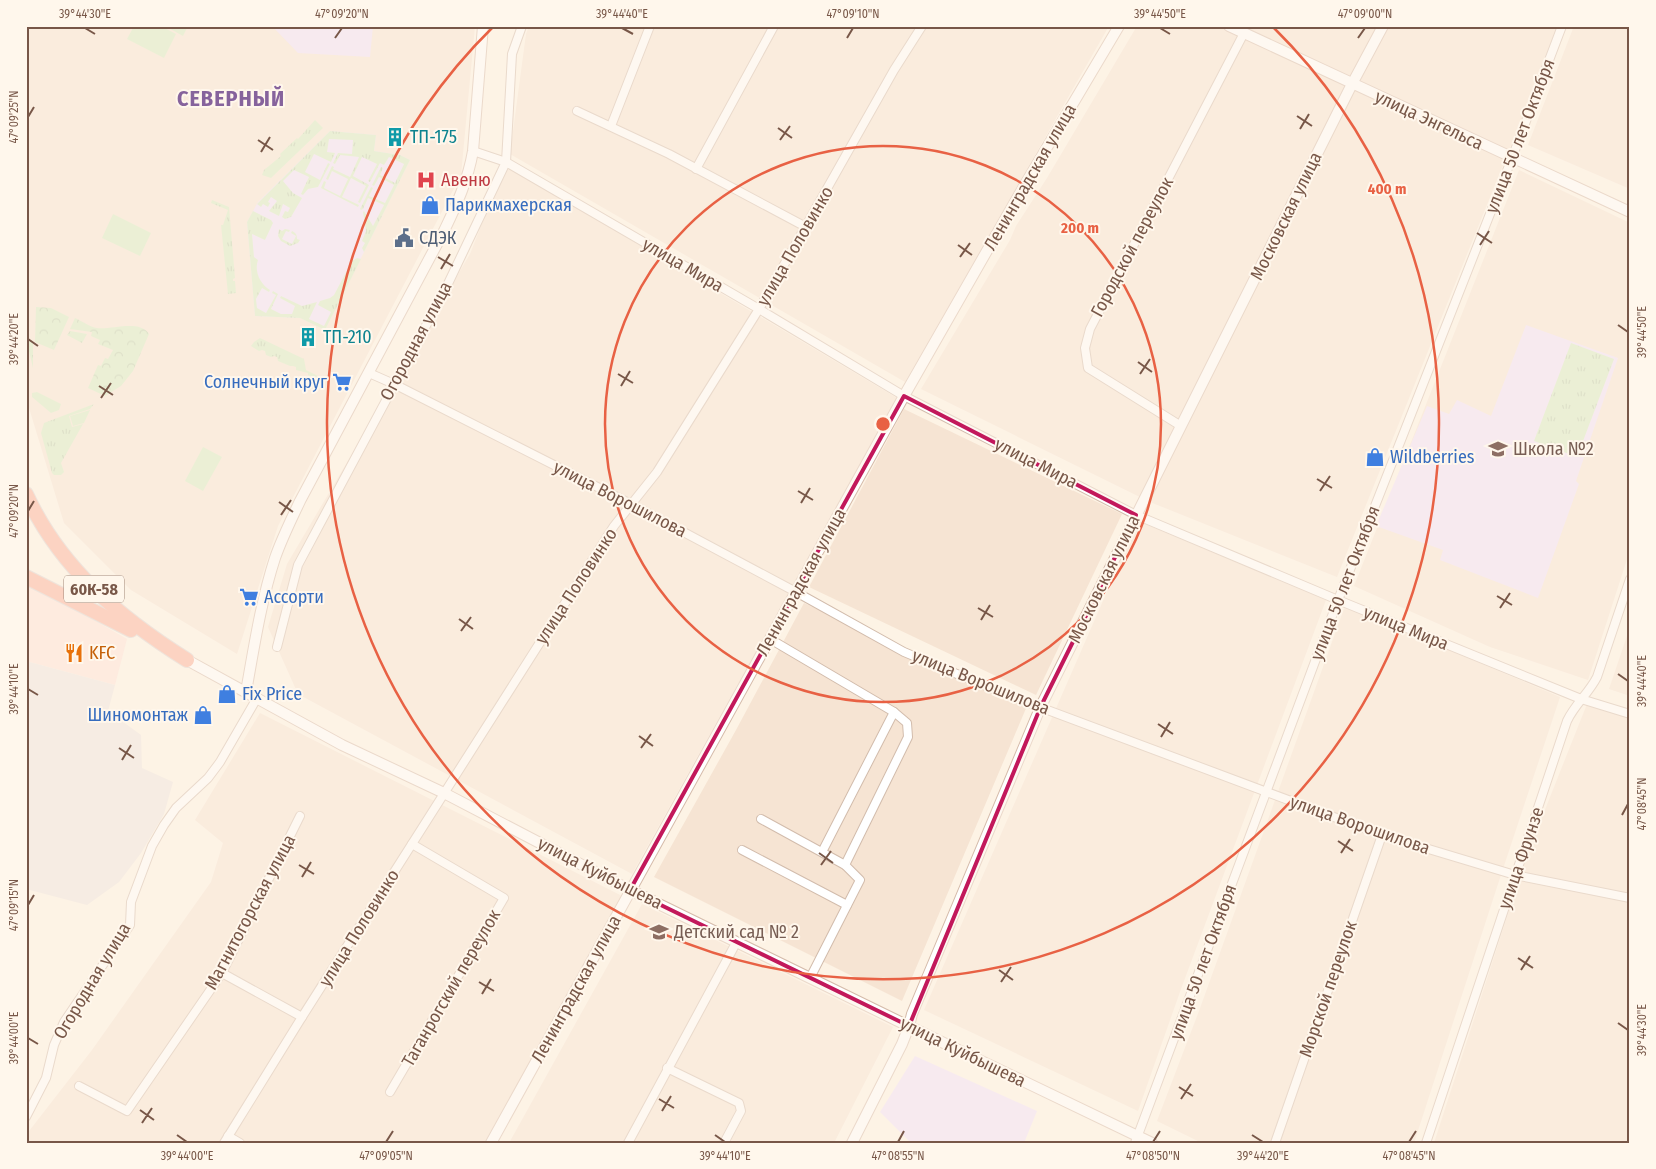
<svg xmlns="http://www.w3.org/2000/svg" width="1656" height="1169" font-family="'Fira Sans Condensed',sans-serif">
<defs>
<pattern id="grass-tufts" width="24" height="20" patternUnits="userSpaceOnUse" patternTransform="scale(1.25)"><rect width="24" height="20" fill="#d5ecc2"/><path d="M3 7l-1-3M5 7V3M7 7l1-3M15 17l-1-3M17 17v-4M19 17l1-3" fill="none" stroke="#bacca8"/></pattern>
<pattern id="forest-crowns" width="20" height="18" patternUnits="userSpaceOnUse" patternTransform="scale(1.25)"><rect width="20" height="18" fill="#d5ecc2"/><path d="M2 6a3 3 0 1 1 6 0M12 15a3 3 0 1 1 6 0" fill="none" stroke="#bacca8"/></pattern>
</defs>
<rect width="100%" height="100%" fill="#fdf3e5"/>
<g fill="#f6e4d3">
<polygon points="26,26 475,26 461,175 278,526 237,654 131,590 64,523 26,398"/>
<polygon points="529,26 1109,26 905,382 510,154 526,34"/>
<polygon points="1137,26 1559,26 1337,577 1150,502 921,389 1010,240 1016,226 1047,178"/>
<polygon points="1574,26 1630,26 1630,189 1528,145"/>
<polygon points="505,165 897,398 632,874 298,694 268,627 287,564 470,254"/>
<polygon points="1519,170 1630,223 1630,550 1588,680 1490,647 1354,586"/>
<polygon points="904,409 1122,514 1036,695 809,587"/>
<polygon points="1138,521 1326,600 1181,989 1138,1111 924,1010"/>
<polygon points="804,603 1027,706 902,1001 654,877 736,730"/>
<polygon points="1345,606 1560,697 1497,887 1414,1143 1202,1143 1157,1121 1199,1011"/>
<polygon points="1630,627 1630,696 1609,689"/>
<polygon points="1587,704 1630,716 1630,1143 1434,1143 1527,855"/>
<polygon points="260,713 628,899 484,1143 26,1143 26,1135 92,1050 211,882 223,843 195,820"/>
<polygon points="642,904 893,1027 834,1143 509,1143"/>
</g>
<polygon fill="#fee2d8" points="26,585 57,599 127,639 115,685 26,661"/>
<polygon fill="#ede5df" points="26,661 115,685 108,711 141,735 142,768 173,782 164,814 141,853 119,882 87,905 26,889"/>
<g fill="#f0e1fa">
<polygon points="272,26 373,26 370,57 298,53"/>
<polygon points="330,131 376,135 374,151 400,155 410,160 325,330 300,318 255,316 247,222 258,202"/>
<polygon points="1526,325 1618,358 1576,481 1579,484 1538,598 1440,560 1443,550 1376,526 1427,406 1449,414 1457,400 1491,416"/>
<polygon points="915,1056 1037,1111 1024,1143 911,1143 880,1112"/>
</g>
<g fill="url(#grass-tufts)">
<polygon points="315,120 323,128 271,178 262,175 264,170 281,156 280,154 297,138 298,139"/>
<polygon points="330,131 376,135 374,151 400,155 410,160 364,252 362,248 365,243 362,241 366,231 363,212 364,211 373,226 384,205 368,198 363,209 361,210 360,209 371,187 373,188 369,196 385,203 394,185 379,177 374,186 372,185 381,167 383,168 380,175 395,183 404,164 389,157 384,165 380,163 370,182 368,181 377,164 362,157 353,176 369,185 360,203 358,202 366,186 351,178 342,197 359,205 358,207 321,188 324,181 326,182 324,188 340,196 348,179 332,171 328,180 326,179 332,166 334,167 333,169 350,177 359,157 340,155 335,164 333,163 338,153 352,154 353,140 329,139 327,152 335,153 331,162 314,154 305,172 320,180 328,163 330,164 318,187 308,189 303,195 301,194 309,177 294,170 283,181 293,193 302,198 291,217 285,219 282,217 285,211 288,212 290,208 283,204 279,216 269,211 277,201 271,197 268,202 270,203 268,207 263,204 261,207 257,204"/>
<polygon points="212,200 229,207 235,278 233,279 233,281 235,281 236,293 228,294 221,225 223,225 228,210 211,203"/>
<path d="M 253,211 L 271,220 L 273,223 L 265,240 L 252,234 L 254,257 L 258,260 C 254,271 260,284 270,290 L 269,292 L 262,288 L 256,299 L 257,308 L 266,313 L 276,295 L 272,293 L 273,291 L 278,294 L 271,309 L 281,314 L 292,314 L 295,306 L 280,298 L 281,296 L 302,306 L 317,302 L 309,319 L 324,326 L 331,312 L 318,305 L 320,301 L 330,298 L 334,295 L 352,261 L 357,258 L 361,259 L 325,330 L 300,318 L 255,316 L 247,222 Z"/>
<path d="M 279,229 L 282,231 L 285,229 L 290,230 L 289,232 L 286,231 L 282,239 L 292,244 L 296,236 L 291,233 L 292,231 C 296,233 297,235 297,239 L 300,240 L 298,243 L 290,246 L 281,241 L 278,236 Z"/>
<polygon points="70,331 87,334 82,343 67,335"/>
<polygon points="26,338 33,341 33,368 28,347 26,347"/>
<polygon points="260,338 304,359 306,370 318,376 316,379 308,375 308,373 296,370 296,367 293,366 290,366 278,361 277,357 274,356 271,357 266,355 265,351 262,350 259,351 251,346 254,342"/>
<polygon points="1571,343 1614,359 1577,457 1534,441"/>
<polygon points="37,392 61,404 59,410 51,413 32,397 32,393"/>
<polygon points="94,404 90,409 69,416 72,427 83,424 61,463 64,472 61,475 54,475 52,473 41,433 44,423"/>
</g>
<g fill="url(#forest-crowns)">
<polygon points="36,307 51,308 69,317 54,350 35,342"/>
<path d="M 75,318 C 82,321 90,327 97,328 C 111,330 140,319 149,334 L 133,371 L 121,386 L 105,396 L 88,388 L 98,365 L 101,366 L 105,358 L 108,359 L 113,350 L 98,344 L 100,340 L 91,336 L 92,332 L 70,329 Z"/>
</g>
<g fill="#d5ecc2">
<polygon points="134,26 161,26 176,34 164,58 127,39"/>
<polygon points="165,26 188,26 183,36"/>
<polygon points="113,214 151,233 140,256 102,238"/>
<polygon points="90,410 84,423 73,426 70,416"/>
<polygon points="203,447 222,457 203,491 185,481"/>
</g>
<g fill="none" stroke-linecap="round" stroke-linejoin="round">
<g stroke="#d2bcac" stroke-width="10">
<g id="street">
<polyline points="577,111 669,154 806,227"/>
<polyline points="611,126 650,26"/>
<polyline points="473,151 506,162 759,309 904,396 1136,515 1338,600 1581,699 1630,714"/>
<polyline points="696,169 774,26"/>
<polyline points="369,373 394,384 631,504 796,592 904,652 1010,696 1382,835 1515,875 1630,898"/>
<polyline points="1181,426 1088,368 1085,348 1090,329 1244,33"/>
<polyline points="770,639 894,712 907,723 908,737 845,865 860,880 810,978"/>
<polyline points="277,647 298,565 445,290 506,162 512,54 522,26"/>
<polyline points="761,819 845,865"/>
<polyline points="742,850 847,905"/>
<polyline points="822,852 894,712"/>
<polyline points="222,973 302,1017"/>
<polyline points="667,1068 739,1103 741,1111 724,1143"/>
<polyline points="79,1086 127,1111 222,973 300,816"/>
<polyline points="390,1092 504,898 412,844"/>
<polyline points="26,1117 46,1078 54,1045 64,1022 130,925 131,902 152,846 164,825 176,808 208,778 220,762 257,698"/>
<polyline points="228,1136 240,1143"/>
<polyline points="224,1143 302,1017 614,526 657,472 759,309 894,70 922,26"/>
<polyline points="628,1143 736,943"/>
<polyline points="1135,1143 1338,600 1512,158 1562,26"/>
<polyline points="1275,1143 1382,835"/>
<path d="M 1426,1143 L 1567,721 C 1575,704 1589,693 1597,677 L 1630,579"/>
</g>
</g>
<g stroke="#d5bbaa" stroke-width="12">
<g id="secondary">
<polyline points="1229,26 1630,212"/>
<polyline points="187,660 342,745 444,793 630,890 896,1020 1152,1143"/>
<path d="M 246,692 C 254,647 261,601 275,558 C 282,538 291,520 300,501 L 444,231 C 457,204 468,180 473,151 L 483,26"/>
<polyline points="491,1143 904,396 1024,186 1119,26"/>
<polyline points="852,1143 902,1044 909,1026 912,1014 1041,706 1352,84 1383,26"/>
</g>
</g>
<g stroke="#dcd3cf" stroke-width="16">
<g id="highway">
<path d="M 26,494 C 60,568 120,618 187,660"/>
<polyline points="26,577 131,630"/>
</g>
</g>
<use href="#street" stroke="#fff" stroke-width="8"/>
<use href="#secondary" stroke="#fff" stroke-width="10"/>
<use href="#highway" stroke="#fbae98" stroke-width="14"/>
</g>
<path d="M0 0H1656V1169H0ZM 904,396 L 1136,515 L 1041,706 L 909,1026 L 630,890 Z" fill="#fdf3e5" fill-opacity=".55" fill-rule="evenodd"/>
<path fill="none" stroke="#c2185b" stroke-width="4" stroke-linejoin="round" d="M 904,396 L 1136,515 L 1041,706 L 909,1026 L 630,890 Z"/>
<path fill="none" stroke="#785748" stroke-width="2" d="M 85,28 L 95,34M 622,28 L 633,34M 1160,28 L 1170,34M 335,38 L 342,28M 847,38 L 853,28M 1358,38 L 1365,28M 1297,116 L 1312,126M 28,117 L 34,107M 778,128 L 792,138M 1300,129 L 1309,114M 258,140 L 273,150M 780,140 L 790,126M 261,152 L 270,137M 1477,233 L 1492,243M 958,245 L 972,255M 1480,245 L 1489,231M 438,257 L 453,266M 960,257 L 970,243M 441,269 L 450,254M 1618,325 L 1628,332M 28,339 L 38,346M 1138,362 L 1152,372M 618,374 L 633,383M 1140,374 L 1150,359M 99,386 L 113,395M 621,386 L 630,371M 101,398 L 111,383M 1317,479 L 1332,488M 798,491 L 813,500M 1320,491 L 1330,476M 279,502 L 293,512M 801,503 L 810,488M 28,511 L 34,501M 281,515 L 291,500M 1497,596 L 1512,605M 978,608 L 993,617M 1500,608 L 1510,593M 459,619 L 473,629M 981,620 L 990,605M 461,631 L 471,617M 1618,674 L 1628,681M 28,689 L 38,695M 1158,724 L 1173,734M 639,736 L 653,746M 1161,737 L 1170,722M 119,748 L 134,758M 641,748 L 651,734M 122,760 L 131,745M 1622,815 L 1628,804M 1338,841 L 1353,851M 819,853 L 833,863M 1341,853 L 1350,839M 299,865 L 314,874M 821,865 L 831,851M 302,877 L 311,862M 28,905 L 34,895M 1518,958 L 1533,968M 999,970 L 1013,980M 1521,970 L 1530,956M 479,982 L 494,991M 1001,982 L 1011,967M 482,994 L 491,979M 1618,1023 L 1628,1030M 28,1038 L 38,1044M 1179,1087 L 1193,1096M 659,1099 L 674,1108M 1181,1099 L 1191,1084M 140,1110 L 154,1120M 662,1111 L 671,1096M 142,1123 L 152,1108M 177,1135 L 187,1142M 715,1135 L 725,1142M 1252,1135 L 1263,1142M 386,1142 L 393,1131M 898,1142 L 904,1131M 1153,1142 L 1160,1131M 1409,1142 L 1416,1131"/>
<g fill="none" stroke="#e86144" stroke-width="2.5">
<circle cx="883" cy="424" r="278"/>
<path d="M1273 27A556 556 0 1 1 493 27"/>
</g>
<defs>
<g id="building-bare" transform="scale(1.5)"><path d="M-4-6H4V6H1V3H-1V6H-4ZM-2.5-4.3h1.7v1.8h-1.7ZM.8-4.3h1.7v1.8H.8ZM-2.5-1h1.7V.8h-1.7ZM.8-1h1.7V.8H.8Z" fill="#0f9aa8" stroke="#fff7ec" stroke-width="2.5" paint-order="stroke"/></g>
<g id="hospital-bare" transform="scale(1.5)"><path d="M-5-5h3v3.5h4V-5h3V5h-3V1.5h-4V5h-3Z" fill="#e0444e" stroke="#fff7ec" stroke-width="2.5" paint-order="stroke"/></g>
<g id="shop-bare" transform="scale(1.5)"><path d="M-5-2.5h2.3a2.7 3.5 0 0 1 5.4 0H5L5.5 6h-11ZM-1.5-2.5h3a1.5 2.3 0 0 0-3 0Z" fill="#3f7fe0" stroke="#fff7ec" stroke-width="2.5" paint-order="stroke"/></g>
<g id="civic-bare" transform="scale(1.5)"><path d="M-.6-6.5H3V-4.5H.6V-3L4-1V1h2V6H-6V1h2V-1L-.6-3ZM-1.2 2.5V6h2.4V2.5Z" fill="#5c6f8a" stroke="#fff7ec" stroke-width="2.5" paint-order="stroke"/></g>
<g id="supermarket-bare" transform="scale(1.5)"><path d="M-6-5.5h2.5l.6 2H6L4.5 2H-2.5L-4.4-4H-6ZM-1.5 3.2a1.3 1.3 0 1 0 .1 0ZM3 3.2a1.3 1.3 0 1 0 .1 0Z" fill="#3f7fe0" stroke="#fff7ec" stroke-width="2.5" paint-order="stroke"/></g>
<g id="school-bare" transform="scale(1.5)"><path d="M0-5L7-2L0 1L-7-2ZM-4 1L0 2.5L4 1V4Q0 6-4 4Z" fill="#8d6e63" stroke="#fff7ec" stroke-width="2.5" paint-order="stroke"/></g>
<g id="restaurant-bare" transform="scale(1.5)"><path d="M-5-6h1v4h1v-4h1v4h1v-4h1v5L-1.5 .5V6h-2V.5L-5-1ZM5-6V6H3V1.5H1.5Q1.5-4 5-6Z" fill="#e8710a" stroke="#fff7ec" stroke-width="2.5" paint-order="stroke"/></g>
</defs>
<g fill-rule="evenodd">
<use href="#building-bare" x="395" y="137"/>
<use href="#hospital-bare" x="426" y="180"/>
<use href="#shop-bare" x="430" y="205"/>
<use href="#civic-bare" x="404" y="238"/>
<use href="#building-bare" x="308" y="337"/>
<use href="#supermarket-bare" x="342" y="382"/>
<use href="#school-bare" x="1498" y="449"/>
<use href="#shop-bare" x="1375" y="457"/>
<use href="#supermarket-bare" x="249" y="597"/>
<use href="#restaurant-bare" x="74" y="653"/>
<use href="#shop-bare" x="227" y="694"/>
<use href="#shop-bare" x="203" y="715"/>
<use href="#school-bare" x="659" y="932"/>
</g>
<g text-anchor="middle" dominant-baseline="central" stroke-width="4" stroke-linejoin="round" paint-order="stroke">
<rect fill="#fff7ec" stroke="#a08779" stroke-width="1" x="64" y="575.5" width="60" height="27" rx="4"/>
<g font-size="16" font-weight="bold" fill="#785748">
<text x="94" y="589">60К-58</text>
</g>
<g font-size="18" fill="#785748" stroke="#fff7ec">
<text transform="translate(1429 120) rotate(25)">улица Энгельса</text>
<text transform="translate(1520 136) rotate(-69)">улица 50 лет Октября</text>
<text transform="translate(1030 177) rotate(-60)">Ленинградская улица</text>
<text transform="translate(1286 216) rotate(-64)">Московская улица</text>
<text transform="translate(795 246) rotate(-60)">улица Половинко</text>
<text transform="translate(1132 247) rotate(-62)">Городской переулок</text>
<text transform="translate(683 265) rotate(30)">улица Мира</text>
<text transform="translate(416 341) rotate(-62)">Огородная улица</text>
<text transform="translate(1036 463) rotate(27)">улица Мира</text>
<text transform="translate(620 499) rotate(27)">улица Ворошилова</text>
<text transform="translate(1104 579) rotate(-64)">Московская улица</text>
<text transform="translate(801 582) rotate(-61)">Ленинградская улица</text>
<text transform="translate(1345 583) rotate(-69)">улица 50 лет Октября</text>
<text transform="translate(576 586) rotate(-57)">улица Половинко</text>
<text transform="translate(1406 628) rotate(22)">улица Мира</text>
<text transform="translate(981 682) rotate(22)">улица Ворошилова</text>
<text transform="translate(1360 825) rotate(19)">улица Ворошилова</text>
<text transform="translate(1521 858) rotate(-71)">улица Фрунзе</text>
<text transform="translate(600 873) rotate(27)">улица Куйбышева</text>
<text transform="translate(250 912) rotate(-62)">Магнитогорская улица</text>
<text transform="translate(359 928) rotate(-58)">улица Половинко</text>
<text transform="translate(1203 962) rotate(-70)">улица 50 лет Октября</text>
<text transform="translate(92 981) rotate(-59)">Огородная улица</text>
<text transform="translate(451 988) rotate(-60)">Таганрогский переулок</text>
<text transform="translate(576 989) rotate(-61)">Ленинградская улица</text>
<text transform="translate(1328 989) rotate(-71)">Морской переулок</text>
<text transform="translate(963 1052) rotate(26)">улица Куйбышева</text>
</g>
<g font-size="18" fill="#0d838f" stroke="#fff7ec" text-anchor="start">
<text x="410" y="137">ТП-175</text>
<text x="323" y="337">ТП-210</text>
</g>
<g font-size="18" fill="#be3a42" stroke="#fff7ec" text-anchor="start">
<text x="441" y="180">Авеню</text>
</g>
<g font-size="18" fill="#366cbe" stroke="#fff7ec" text-anchor="start">
<text x="445" y="205">Парикмахерская</text>
<text x="327" y="382" text-anchor="end">Солнечный круг</text>
<text x="1390" y="457">Wildberries</text>
<text x="264" y="597">Ассорти</text>
<text x="242" y="694">Fix Price</text>
<text x="188" y="715" text-anchor="end">Шиномонтаж</text>
</g>
<g font-size="18" fill="#4e5e75" stroke="#fff7ec" text-anchor="start">
<text x="419" y="238">СДЭК</text>
</g>
<g font-size="18" fill="#785e54" stroke="#fff7ec" text-anchor="start">
<text x="1513" y="449">Школа №2</text>
<text x="674" y="932">Детский сад № 2</text>
</g>
<g font-size="18" fill="#c56008" stroke="#fff7ec" text-anchor="start">
<text x="89" y="653">KFC</text>
</g>
<g font-size="22" font-weight="bold" letter-spacing="1" fill="#86639c" stroke="#fff7ec">
<text x="231" y="98">СЕВЕРНЫЙ</text>
</g>
</g>
<circle cx="883" cy="424" r="8" fill="#e86144" stroke="#fff7ec" stroke-width="2.5"/>
<g font-size="15" text-anchor="middle" font-weight="bold" fill="#e86144" stroke="#fff7ec" stroke-width="4" stroke-linejoin="round" paint-order="stroke">
<text x="1387" y="194">400 m</text>
<text x="1080" y="233">200 m</text>
</g>
<rect width="1656" height="1169" fill="none" stroke="#fff7ec" stroke-width="55"/>
<rect x="28" y="28" width="1600" height="1114" fill="none" stroke="#785748" stroke-width="2"/>
<g font-size="12" text-anchor="middle" fill="#785748">
<text x="85" y="18">39°44'30"E</text>
<text x="342" y="18">47°09'20"N</text>
<text x="622" y="18">39°44'40"E</text>
<text x="853" y="18">47°09'10"N</text>
<text x="1160" y="18">39°44'50"E</text>
<text x="1365" y="18">47°09'00"N</text>
<text transform="translate(14 117) rotate(-90)" y="4">47°09'25"N</text>
<text transform="translate(1642 332) rotate(-90)" y="4">39°44'50"E</text>
<text transform="translate(14 339) rotate(-90)" y="4">39°44'20"E</text>
<text transform="translate(14 511) rotate(-90)" y="4">47°09'20"N</text>
<text transform="translate(1642 681) rotate(-90)" y="4">39°44'40"E</text>
<text transform="translate(14 689) rotate(-90)" y="4">39°44'10"E</text>
<text transform="translate(1642 804) rotate(-90)" y="4">47°08'45"N</text>
<text transform="translate(14 905) rotate(-90)" y="4">47°09'15"N</text>
<text transform="translate(1642 1030) rotate(-90)" y="4">39°44'30"E</text>
<text transform="translate(14 1038) rotate(-90)" y="4">39°44'00"E</text>
<text x="187" y="1160">39°44'00"E</text>
<text x="386" y="1160">47°09'05"N</text>
<text x="725" y="1160">39°44'10"E</text>
<text x="898" y="1160">47°08'55"N</text>
<text x="1153" y="1160">47°08'50"N</text>
<text x="1263" y="1160">39°44'20"E</text>
<text x="1409" y="1160">47°08'45"N</text>
</g>
</svg>
